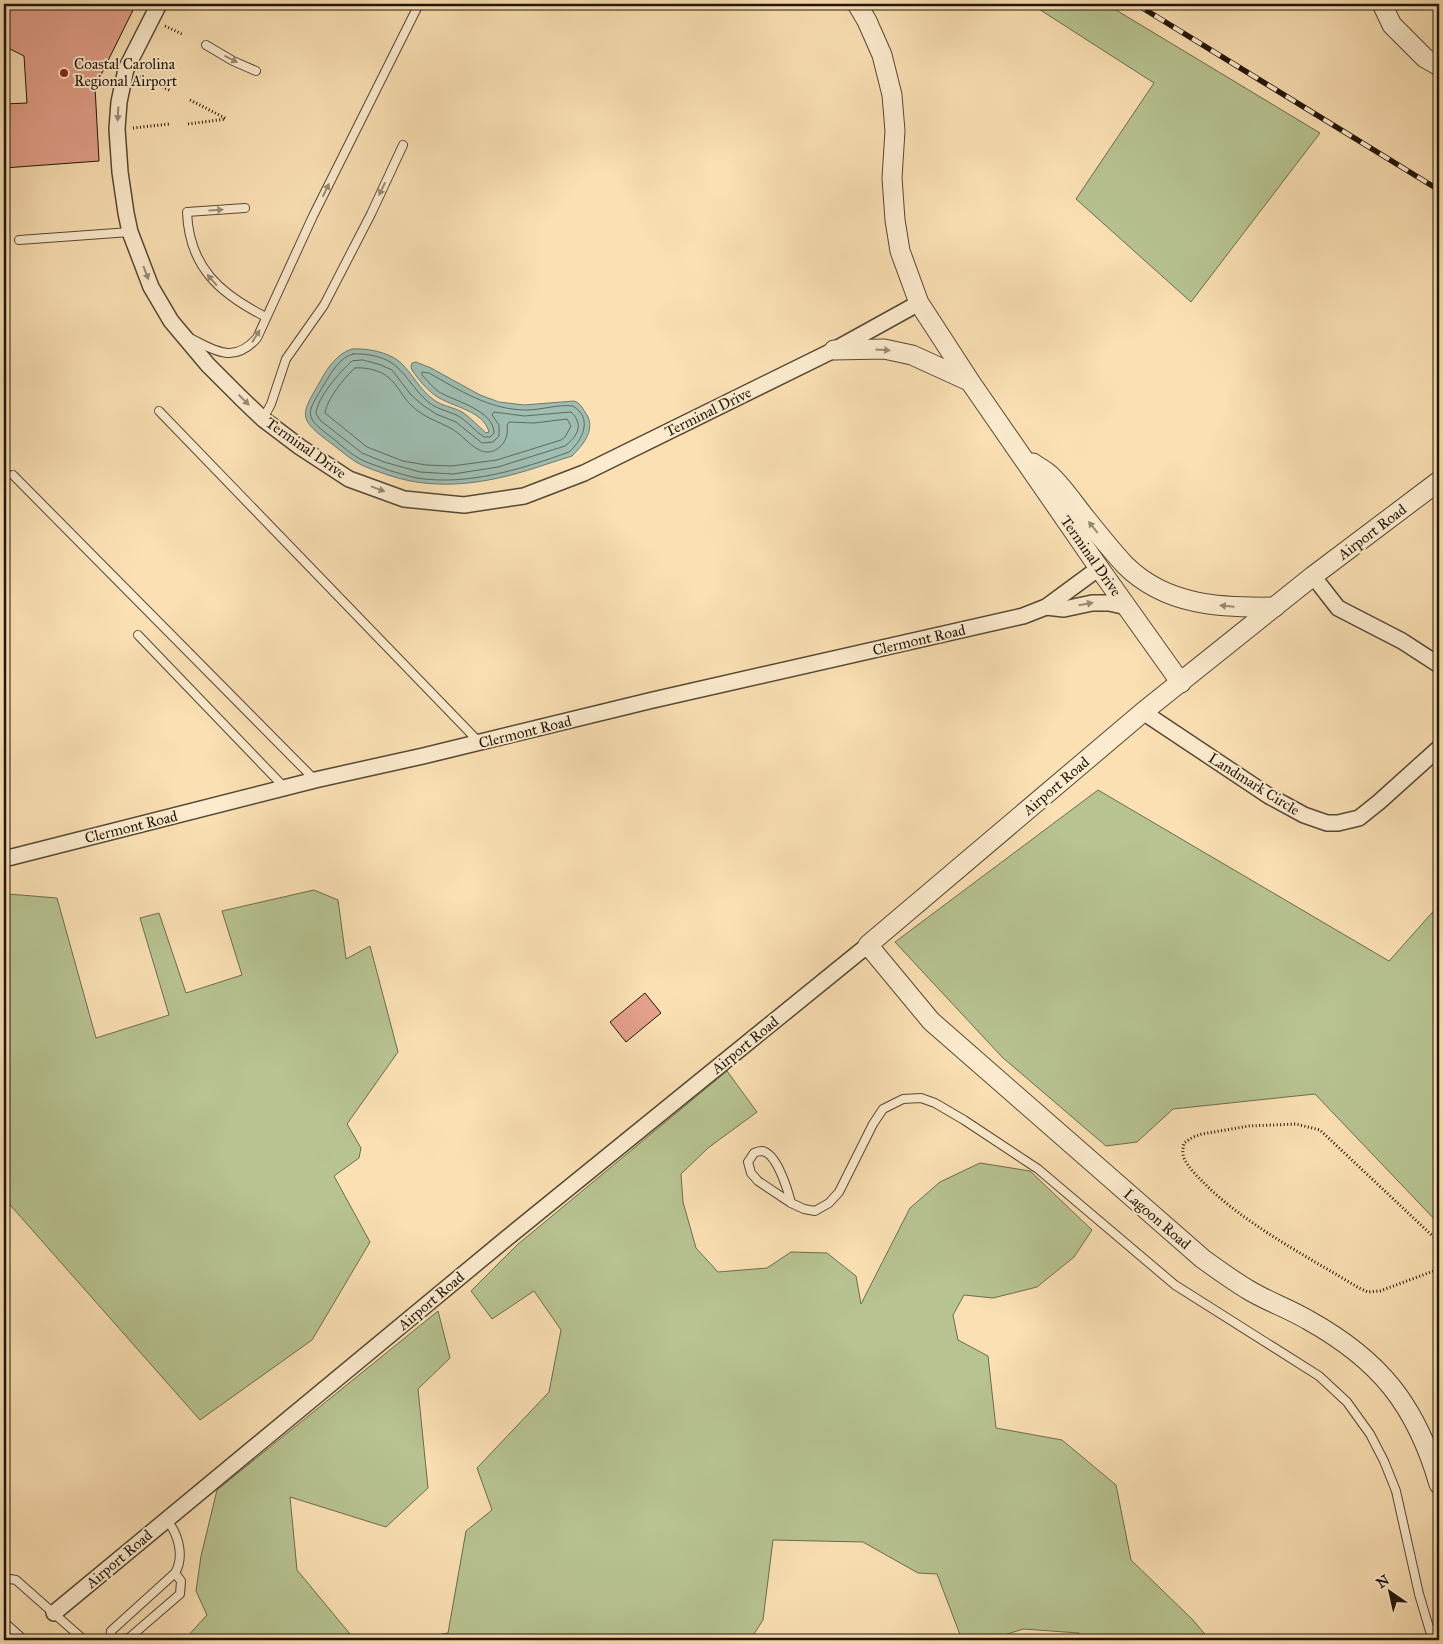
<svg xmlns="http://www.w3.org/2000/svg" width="1443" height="1644" font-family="'IM FELL Great Primer',serif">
<rect width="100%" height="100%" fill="#fae0b3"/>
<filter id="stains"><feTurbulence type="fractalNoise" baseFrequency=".004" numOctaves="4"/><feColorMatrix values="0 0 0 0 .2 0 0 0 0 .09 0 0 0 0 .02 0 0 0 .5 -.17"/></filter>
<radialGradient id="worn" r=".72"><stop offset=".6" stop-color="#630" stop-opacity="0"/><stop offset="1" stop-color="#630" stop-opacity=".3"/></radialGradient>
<g fill="#b7c391" stroke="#6c6c4d">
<polygon points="1031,4 1106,4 1320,133 1191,302 1076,199 1154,83"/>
<polygon points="1098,790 1389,961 1439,905 1439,1224 1315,1094 1173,1109 1137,1142 1106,1146 1002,1057 895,942"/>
<polygon points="314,890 338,900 346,959 370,946 398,1052 347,1124 361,1148 359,1158 334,1176 370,1242 312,1340 200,1420 4,1198 4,907 8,894 57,898 96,1038 169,1015 140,918 159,913 186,993 242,975 222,911"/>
<polygon points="727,1071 757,1112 708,1148 681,1174 683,1202 696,1248 718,1272 767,1268 791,1252 827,1253 856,1276 861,1304 910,1208 940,1182 980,1163 1030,1171 1092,1230 1074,1257 1037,1287 993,1298 964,1295 953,1315 958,1340 988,1356 996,1428 1062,1440 1116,1485 1131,1560 1192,1619 1210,1640 1081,1640 1079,1633 1023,1629 989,1640 962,1640 937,1574 918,1573 863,1542 773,1540 763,1620 750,1640 411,1640 448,1633 466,1531 492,1510 477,1468 549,1392 561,1330 534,1291 492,1319 471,1291 517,1245"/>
<polygon points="438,1311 450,1358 418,1389 428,1488 386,1527 290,1497 297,1570 355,1640 184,1640 207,1615 196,1591 201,1556 217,1490"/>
</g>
<path fill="#9fbdb1" stroke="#6c7a6e" d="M 352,349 C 367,348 388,352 400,362 C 413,374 419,389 434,400 C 442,406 453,407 462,412 C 471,418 478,426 486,433 L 489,432 C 483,410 452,407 436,396 C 427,390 418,379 412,370 L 411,367 L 412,363 L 416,362 L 431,368 L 480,395 L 499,402 L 524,405 L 574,401 C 580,403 582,407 585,412 C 597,428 584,444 572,456 C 564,459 555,461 547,464 C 495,482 441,493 388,475 C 377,471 366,468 356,462 C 348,457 340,450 332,444 C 297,418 300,416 321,380 C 327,368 338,353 352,349 Z"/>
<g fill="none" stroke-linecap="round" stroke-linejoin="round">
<g stroke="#60695d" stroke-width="1">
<path d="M 353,354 C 367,353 387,357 397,367 C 409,378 416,392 428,402 C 438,410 450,411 460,417 C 469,423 475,431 484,437 L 490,437 L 494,433 C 494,410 454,401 439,392 C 433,388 428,381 422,375 L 422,372 L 429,373 C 459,390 490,410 526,410 C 542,410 558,404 573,406 C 593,418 583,440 569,452 C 522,469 468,486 417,478 C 407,476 398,473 388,470 C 379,466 369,464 360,459 C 351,454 343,447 335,440 C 303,416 305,416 325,383 C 331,373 340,357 353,354 Z"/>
<path d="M 363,360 L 381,365 L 392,370 L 411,395 L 424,406 L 436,414 L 456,422 L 482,443 L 493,442 L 499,436 L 499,425 L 492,415 L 494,412 L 524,416 L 571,412 C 584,424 578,436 565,446 L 498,467 L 453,474 L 420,472 L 384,462 L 362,453 L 321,421 L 316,414 C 317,397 340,372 352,361 Z"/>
<path d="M 355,368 C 365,367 380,370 388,377 C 398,385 403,398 412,406 C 426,419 438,421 452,429 C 467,437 481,464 501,446 C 507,440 508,432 507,425 L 509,422 L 534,423 L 567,419 L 571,426 L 565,437 L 561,440 L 497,460 L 452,466 L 426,465 L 403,461 L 367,447 L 325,413 C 327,399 344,378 355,368 Z"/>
</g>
</g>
<g fill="#e4a08b" stroke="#201509">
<polygon points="4,4 136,4 95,87 99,161 4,168 4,104 27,103 24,56 4,46"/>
<polygon points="645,993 661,1013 626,1042 610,1022"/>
</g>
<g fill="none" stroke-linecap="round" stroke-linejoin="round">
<g stroke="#564834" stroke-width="10">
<g id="service">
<polyline points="206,45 233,61 256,71"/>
<path d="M 245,208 L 187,212 C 189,267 220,294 266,317"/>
<polyline points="19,240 130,232"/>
<path d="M 190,338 C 216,351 234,364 257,338 L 313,216 L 419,4"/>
<polyline points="159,411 480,743"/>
<polyline points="263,419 271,404 286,359 324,305 371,214 403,145"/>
<polyline points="13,475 315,780"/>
<polyline points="138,635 285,788"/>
<path d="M 791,1203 C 788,1191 777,1153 762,1151 C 759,1151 756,1152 754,1153 L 748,1162 L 751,1173 L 758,1181 L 791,1203 L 804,1209 L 815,1211 L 829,1203 L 839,1192 L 873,1124 L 883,1109 L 903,1099 L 921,1098 L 935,1103 L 964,1120 L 1038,1169 L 1175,1285 L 1319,1376 L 1347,1402 L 1370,1434 L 1384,1461 L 1396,1491 L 1419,1594 L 1430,1631 L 1435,1640"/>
<polyline points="4,1578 16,1580 84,1640"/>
<polyline points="4,1622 24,1640"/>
<path d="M 110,1640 L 111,1631 L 175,1573 C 185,1556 178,1533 166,1519"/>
<polyline points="119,1640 129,1638 180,1594 181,1581 175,1573"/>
</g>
</g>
<g stroke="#564834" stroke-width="18">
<g id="minor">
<polyline points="159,4 126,69 119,102 117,129 120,172 126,213 130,232 151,287 171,321 208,365 241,398 263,419 300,447 349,479 404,499 464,505 524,496 584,473 834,350 919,303"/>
<polyline points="1313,576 1338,608 1402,641 1439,665"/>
<polyline points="1046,607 1064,609 1092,603 1109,603 1127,607"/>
<polyline points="1143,712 1269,796 1304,815 1327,823 1338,823 1359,818 1379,802 1439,748"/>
<polyline points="4,859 315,780 423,756 653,700 1023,616 1046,607 1099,568"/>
<polyline points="54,1613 507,1238 868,945"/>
</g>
</g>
<g stroke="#564834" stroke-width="21">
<g id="tertiary">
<polyline points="857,4 867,21 882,55 892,95 895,131 892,178 895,220 900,251 919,303 971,383 1099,568 1181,683"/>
<polyline points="1382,4 1392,25 1425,58 1439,66"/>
<polyline points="834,350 884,349 912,355 969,381"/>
<path d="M 1033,463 C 1038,467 1045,470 1049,474 C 1062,485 1077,508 1088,521 C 1100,536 1112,551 1125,565 C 1166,606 1222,608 1275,607"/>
<path d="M 1439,481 L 1313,576 L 1143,712 L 868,945 L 931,1021 L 1203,1259 C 1217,1269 1232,1280 1247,1289 C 1266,1301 1288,1308 1308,1320 C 1380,1360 1416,1405 1439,1484"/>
</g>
</g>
<g stroke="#201509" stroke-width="3" stroke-dasharray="1 2.5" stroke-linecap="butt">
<polyline points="165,26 184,35"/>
<polyline points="140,76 171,91"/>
<polyline points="190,100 227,119"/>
<polyline points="188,124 226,119"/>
<polyline points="133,128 169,124"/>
<path d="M 1439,1242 L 1320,1130 L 1296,1124 L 1249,1126 L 1202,1134 L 1193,1137 L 1184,1143 C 1183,1148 1182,1152 1184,1158 C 1188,1167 1196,1175 1203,1182 C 1244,1224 1308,1257 1359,1288 L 1368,1292 L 1380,1291 L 1439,1269"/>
</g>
<use href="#service" stroke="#fcebce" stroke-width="8"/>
<use href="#minor" stroke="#fcebce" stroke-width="15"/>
<use href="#tertiary" stroke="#fcebce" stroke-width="19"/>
<g stroke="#201509" stroke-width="5.5">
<polyline id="rail" points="1136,4 1439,190"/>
</g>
<use href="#rail" stroke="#fcebce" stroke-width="4" stroke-dasharray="11" stroke-linecap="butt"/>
</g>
<defs><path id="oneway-solid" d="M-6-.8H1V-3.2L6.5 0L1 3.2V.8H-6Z" transform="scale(1.25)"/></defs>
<g fill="#998b75">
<use href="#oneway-solid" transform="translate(231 59) rotate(27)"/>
<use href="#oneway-solid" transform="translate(118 114) rotate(93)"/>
<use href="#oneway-solid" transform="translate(382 189) rotate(115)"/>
<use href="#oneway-solid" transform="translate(326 190) rotate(-64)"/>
<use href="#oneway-solid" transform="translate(216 210) rotate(-4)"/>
<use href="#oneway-solid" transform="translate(146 273) rotate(69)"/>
<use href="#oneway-solid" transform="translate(212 280) rotate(-131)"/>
<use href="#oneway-solid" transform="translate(256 336) rotate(-58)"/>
<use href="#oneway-solid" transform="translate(883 350) rotate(4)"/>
<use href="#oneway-solid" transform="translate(244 400) rotate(44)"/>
<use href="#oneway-solid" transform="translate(378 489) rotate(20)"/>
<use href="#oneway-solid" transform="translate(1093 527) rotate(-129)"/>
<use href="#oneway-solid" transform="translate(1086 604) rotate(-10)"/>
<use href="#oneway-solid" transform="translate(1227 606) rotate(-175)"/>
</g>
<circle fill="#8f2418" stroke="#fcebce" stroke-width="2" cx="64" cy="73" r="5"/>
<g text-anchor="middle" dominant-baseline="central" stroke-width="4" stroke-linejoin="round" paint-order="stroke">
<g font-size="15" fill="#201509" stroke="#fcebce" text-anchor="start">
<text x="74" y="64">Coastal Carolina<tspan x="74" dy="17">Regional Airport</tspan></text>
</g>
<g font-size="15" fill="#201509" stroke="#fcebce">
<text transform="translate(708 412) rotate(-26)">Terminal Drive</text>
<text transform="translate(306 448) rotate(35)">Terminal Drive</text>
<text transform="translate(1372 532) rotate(-37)">Airport Road</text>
<text transform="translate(1091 556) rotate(55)">Terminal Drive</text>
<text transform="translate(919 640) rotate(-13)">Clermont Road</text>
<text transform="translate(525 732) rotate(-14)">Clermont Road</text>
<text transform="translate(1254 784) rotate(32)">Landmark Circle</text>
<text transform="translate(1056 786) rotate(-40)">Airport Road</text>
<text transform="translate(131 827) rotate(-14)">Clermont Road</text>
<text transform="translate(745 1045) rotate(-39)">Airport Road</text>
<text transform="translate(1157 1219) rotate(41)">Lagoon Road</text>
<text transform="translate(431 1301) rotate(-40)">Airport Road</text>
<text transform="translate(119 1559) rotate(-40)">Airport Road</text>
</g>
</g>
<rect width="1443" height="1644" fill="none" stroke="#fae0b3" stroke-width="20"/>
<rect x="5" y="5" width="1433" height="1634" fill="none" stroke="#201509" stroke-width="2.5"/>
<rect x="10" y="10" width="1423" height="1624" fill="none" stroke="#201509"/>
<g transform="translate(1390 1592) rotate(326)" stroke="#fcebce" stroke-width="4" paint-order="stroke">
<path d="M0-4L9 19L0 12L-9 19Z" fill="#201509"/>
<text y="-8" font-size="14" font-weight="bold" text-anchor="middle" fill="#201509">N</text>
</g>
<rect width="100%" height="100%" filter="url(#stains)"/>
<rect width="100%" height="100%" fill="url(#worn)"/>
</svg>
